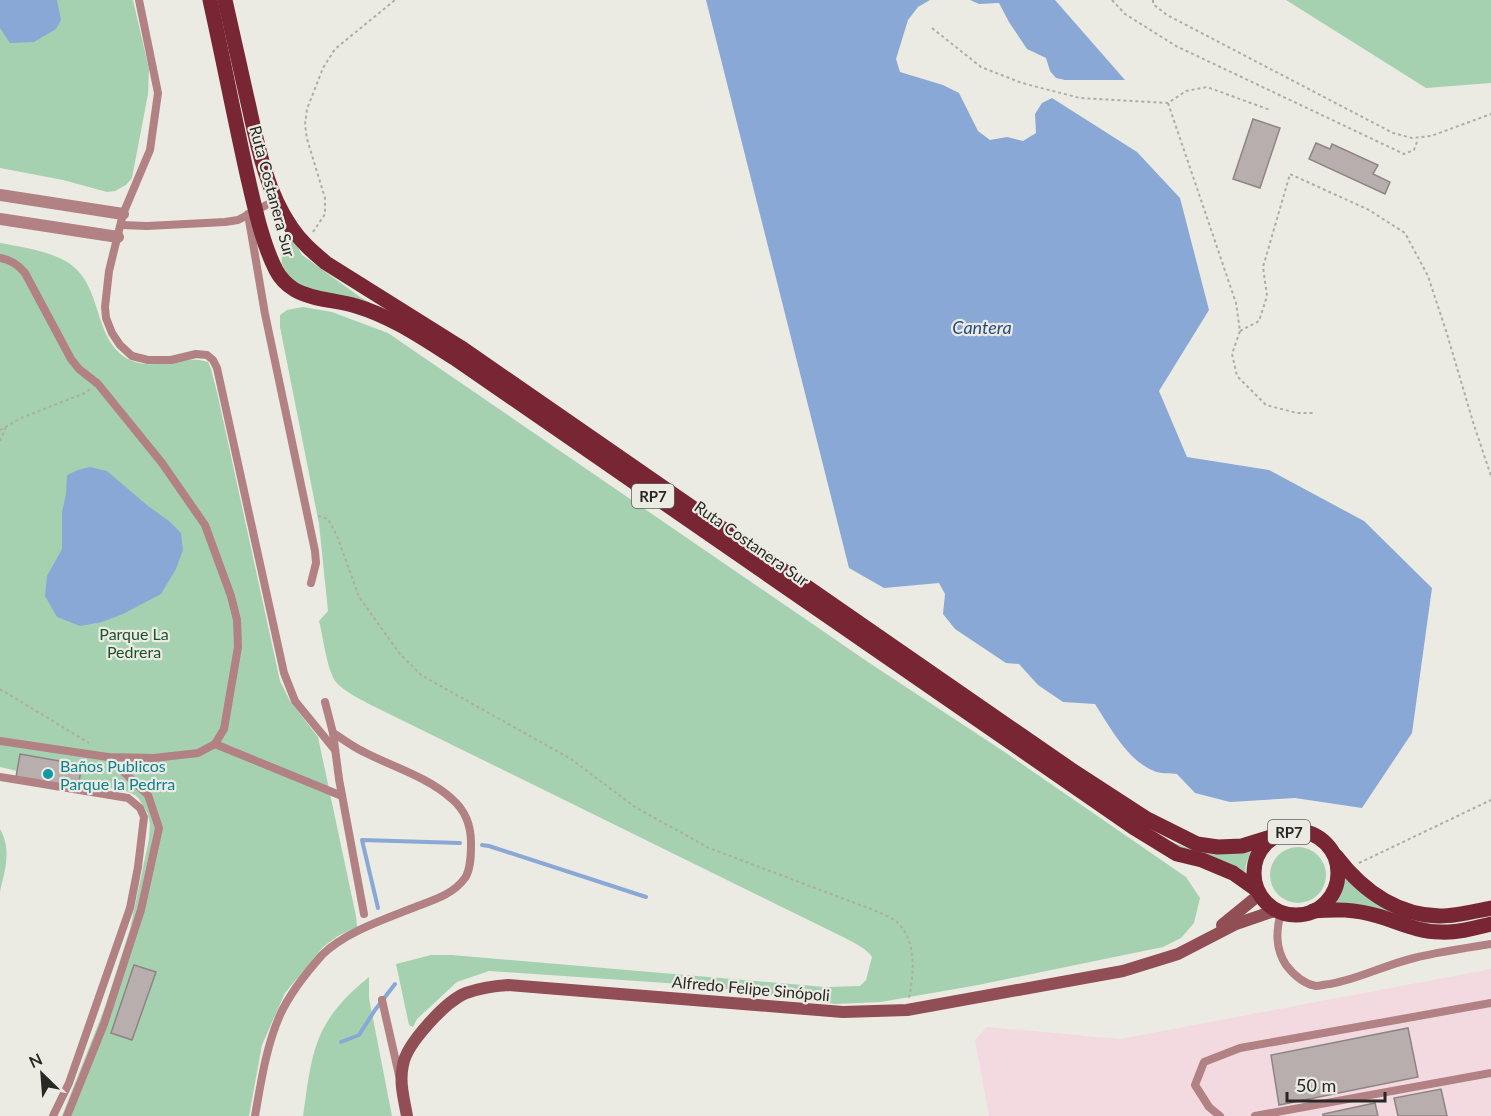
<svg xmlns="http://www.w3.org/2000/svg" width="1491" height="1116" font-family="Lato,sans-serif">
<rect width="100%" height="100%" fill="#ecebe3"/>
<polygon fill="#f3d9e0" points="1491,969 1491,1116 989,1116 975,1040 987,1027 1120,1039"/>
<g fill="#a6d1b1">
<polygon points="0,0 133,0 149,69 148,94 132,178 126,185 115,191 107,192 63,180 0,168"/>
<polygon points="1286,0 1491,0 1491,83 1426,88"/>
<path d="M 290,233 L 302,255 L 360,297 L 426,334 L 1160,838 L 1191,849 L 1213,853 L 1252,850 C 1247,861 1243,868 1247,880 L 1227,866 L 1182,852 L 1165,844 L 418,332 L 372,308 L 336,297 L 305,290 L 291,282 L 282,264 L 281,247 L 282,237 Z"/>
<path d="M 0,243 C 22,247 57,252 74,267 C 103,292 94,342 130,360 C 156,372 182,354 208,362 L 211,369 L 217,392 L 280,681 L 290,701 L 318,737 L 356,916 L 357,927 L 338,936 L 323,947 L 285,993 L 262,1045 L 249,1116 L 62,1116 L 105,1007 L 130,929 L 149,839 L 150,824 L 148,814 L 139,799 L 135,795 L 126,791 L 79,783 L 82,765 L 20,755 L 17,771 L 0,767 Z"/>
<path d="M 303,307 L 332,312 L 388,333 L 868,662 L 1003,751 L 1186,877 L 1200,898 L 1194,923 L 1181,938 L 1163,947 L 978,985 L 881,1002 L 835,1004 L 696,985 L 489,971 L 457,982 L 417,1019 L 413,1027 L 409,1025 L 396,964 L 431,955 L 452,955 L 825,987 L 860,986 L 866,980 L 872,957 C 866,948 854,943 845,938 L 373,706 C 360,699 346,693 336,682 C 327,671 323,636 319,621 L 328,611 L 319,524 L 280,327 L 280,315 L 287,310 Z"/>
<path d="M 0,829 C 12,850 5,870 0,892 Z"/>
<circle cx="1298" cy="875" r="28"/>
<path d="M 1344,877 L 1365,894 L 1400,914 L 1491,911 L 1491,916 L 1455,923 L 1420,924 L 1327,904 C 1336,896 1341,888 1344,877 Z"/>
<path d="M 369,977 L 369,998 L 392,1116 L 303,1116 C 307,1091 309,1062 319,1038 C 329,1013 349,993 369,977 Z"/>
</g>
<g fill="#8aa8d5">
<polygon points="0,0 57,0 61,20 56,29 34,42 10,43 0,28"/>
<path d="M 706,0 L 930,0 L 918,7 L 908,20 L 896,59 L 900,72 L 943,85 L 959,93 L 978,131 L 990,140 L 1007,137 L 1023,141 L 1036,133 L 1035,114 L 1042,103 L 1052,98 L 1137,152 L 1180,198 L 1209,310 L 1159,391 L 1187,457 L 1269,470 L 1364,521 L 1432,588 L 1412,733 L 1362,808 L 1295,798 L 1230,802 L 1195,793 L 1177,774 C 1170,773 1160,774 1154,771 C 1127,760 1110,727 1095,704 L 1063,702 L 1038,685 L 1019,664 L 1006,663 L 955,629 L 943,614 L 945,594 L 939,583 L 884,588 L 849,568 Z"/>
<polygon points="970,0 1055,0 1125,80 1065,80 1056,78 1050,71 1046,58 1027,49 1009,22 999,3 979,4"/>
<polygon points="90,467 107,471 148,506 169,521 181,533 183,550 176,569 161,594 123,614 102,622 80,626 57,617 45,596 47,576 62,549 62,512 66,494 67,475 78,470"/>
</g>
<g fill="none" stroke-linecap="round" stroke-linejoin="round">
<g stroke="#8aa8d5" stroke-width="4">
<polyline points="482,845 489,846 646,897"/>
<polyline points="378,908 362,840 460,843"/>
<polyline points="341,1042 359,1035 375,1010 395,984"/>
</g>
</g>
<g fill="#b7aead" stroke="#8d8483" stroke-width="1.5">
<polygon points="1253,119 1280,128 1260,188 1233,179"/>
<polygon points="1316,143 1330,149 1332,144 1378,165 1373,174 1390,182 1385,194 1309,159"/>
<polygon points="20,754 82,765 78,787 16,777"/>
<polygon points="134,965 156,972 132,1040 111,1033"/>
<polygon points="1408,1028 1418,1077 1279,1105 1271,1055"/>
<polygon points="1441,1089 1447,1116 1398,1116 1394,1098"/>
<polygon points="1375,1103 1378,1116 1323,1116 1323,1114"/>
</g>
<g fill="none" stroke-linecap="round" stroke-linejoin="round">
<g stroke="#adaca6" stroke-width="2" stroke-dasharray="3 3" stroke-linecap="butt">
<polyline points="1112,0 1125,14 1176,46 1404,154 1414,150 1418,139"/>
<polyline points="1153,0 1153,4 1167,15 1393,133 1412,138 1431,136 1491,114"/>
<polyline points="932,28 981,67 1022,83 1080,98 1168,103 1186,91 1207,87 1270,110"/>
<polyline points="1168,103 1236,303 1240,331 1232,354 1237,376 1266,405 1297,413 1314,413"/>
<polyline points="313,232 325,214 325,198 307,139 305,125 307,109 323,68 335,49 395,0"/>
<polyline points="1240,331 1259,321 1267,296 1263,267 1290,174 1369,210 1405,233 1428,276 1447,334 1473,422 1491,476"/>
<polyline points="0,430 21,418 85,393 90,389"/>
<polyline points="0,441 6,427"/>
<path d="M 318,516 L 328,519 L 337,536 L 359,597 L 400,654 L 421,675 L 571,759 L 635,807 L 709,848 L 876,911 C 882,914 891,917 897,922 C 917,941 914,973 909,998"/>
<polyline points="0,689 89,743"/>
<polyline points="1359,863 1491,800"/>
</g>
<g stroke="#b18184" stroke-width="8">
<polyline points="139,0 158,93 150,150 123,214 109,271 105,307 106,318 112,333 120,345 132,356 148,360 171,360 196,354 207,355 213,360 217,368 284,673 295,701 335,750"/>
<polyline points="248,214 265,314 315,551 316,563 311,583"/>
<polyline points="121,225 147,226 225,222 238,220 276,200"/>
<path d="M 0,258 C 11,260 17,264 25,273 L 71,359 L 79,369 L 98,384 L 162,463 L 205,525 L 231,596 L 237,620 L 238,647 L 224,729 L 215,744 L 198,753 L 154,758 L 108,757 L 0,741"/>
<polyline points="325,702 333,733 339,779 364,914"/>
<polyline points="215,744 342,796"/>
<polyline points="0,777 128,798 140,808 144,817 138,867 130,908 69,1083 53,1116"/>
<path d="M 1281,912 C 1276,931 1275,948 1286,965 C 1293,974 1304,984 1316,986 C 1320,986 1326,984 1330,984 C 1359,979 1385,965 1414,958 C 1439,952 1465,948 1491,944"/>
<polyline points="382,1000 399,1075"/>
<polyline points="67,1116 104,1024 141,910 159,828 148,795 108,757"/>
<path d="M 255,1116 C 261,1082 266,1047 280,1015 C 290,993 306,973 322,955 C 344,933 382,920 410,909 C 430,901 452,896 465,878 C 471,869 471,854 471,843 C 471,825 466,811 452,799 C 428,777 393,767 364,752 C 353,747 343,739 333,733"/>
<polyline points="1220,1116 1209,1107 1195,1085 1204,1062 1240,1048 1491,1003"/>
<polyline points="1255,1116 1491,1073"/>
</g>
<g stroke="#b18184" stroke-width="12">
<polyline points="0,195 123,214"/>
<polyline points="0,219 118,237"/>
</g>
<g stroke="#914e55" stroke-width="12">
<polyline points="1222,925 1260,894"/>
<path d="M 407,1116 C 404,1099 399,1082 403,1065 C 406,1044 447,1000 466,993 C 480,988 494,986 508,985 L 843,1012 L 907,1010 L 1123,971 L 1178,954 L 1236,924 L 1277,910"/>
</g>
<g stroke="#782634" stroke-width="15">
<path d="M 210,0 C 223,58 234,116 247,174 C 254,204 262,243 276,270 C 280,278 287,285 295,290 C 313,300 336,300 356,306 C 393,317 424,339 456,359 L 1133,827 L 1177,854 L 1202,860 L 1233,873 L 1257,890"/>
<path d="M 225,0 C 233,36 241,72 249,107 C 258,148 267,192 291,227 C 301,242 313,252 326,263 L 460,347 L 1070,769 L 1147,819 L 1197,844 L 1218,847 L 1242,846 L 1284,833"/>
<circle cx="1296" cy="873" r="42"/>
<path d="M 1336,856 C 1362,890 1396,915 1440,916 C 1457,916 1475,911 1491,908"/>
<path d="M 1313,911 C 1337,909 1353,909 1378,916 C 1399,922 1418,932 1440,932 C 1457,933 1475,928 1491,924"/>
</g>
</g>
<circle fill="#0f9aa8" stroke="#ecebe3" stroke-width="2" cx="48" cy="774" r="6"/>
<g text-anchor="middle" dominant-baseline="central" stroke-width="4.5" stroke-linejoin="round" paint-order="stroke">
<g fill="#ecebe3" stroke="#62625d" stroke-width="1.5">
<rect x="632" y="484" width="42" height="24" rx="4.5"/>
<rect x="1268" y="820" width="42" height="24" rx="4.5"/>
</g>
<g font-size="15" font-weight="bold" fill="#272724">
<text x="653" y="496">RP7</text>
<text x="1289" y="832">RP7</text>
</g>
<g font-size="16" fill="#272724" stroke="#ecebe3">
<text transform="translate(273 191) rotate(75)">Ruta Costanera Sur</text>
<text transform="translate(752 543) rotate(35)">Ruta Costanera Sur</text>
<text transform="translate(751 988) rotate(5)">Alfredo Felipe Sinópoli</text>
</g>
<g font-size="16" fill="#1a512e" stroke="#ecebe3">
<text x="134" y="633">Parque La<tspan x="134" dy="18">Pedrera</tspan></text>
</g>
<g font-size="16" fill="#0d838f" stroke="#ecebe3" text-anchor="start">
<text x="60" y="765">Baños Publicos<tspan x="60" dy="18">Parque la Pedrra</tspan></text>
</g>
<g font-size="18" font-style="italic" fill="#264c84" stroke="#ecebe3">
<text x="982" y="327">Cantera</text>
</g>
</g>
<g transform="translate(42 1074) rotate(335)" stroke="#ecebe3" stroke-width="4.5" paint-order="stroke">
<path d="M0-4.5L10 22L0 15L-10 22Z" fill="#272724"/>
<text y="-9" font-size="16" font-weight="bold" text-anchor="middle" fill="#272724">N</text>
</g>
<path d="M1287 1092v9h98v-9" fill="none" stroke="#272724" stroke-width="3"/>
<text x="1296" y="1092" font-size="18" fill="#272724" stroke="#ecebe3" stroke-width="4.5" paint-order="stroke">50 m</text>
</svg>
